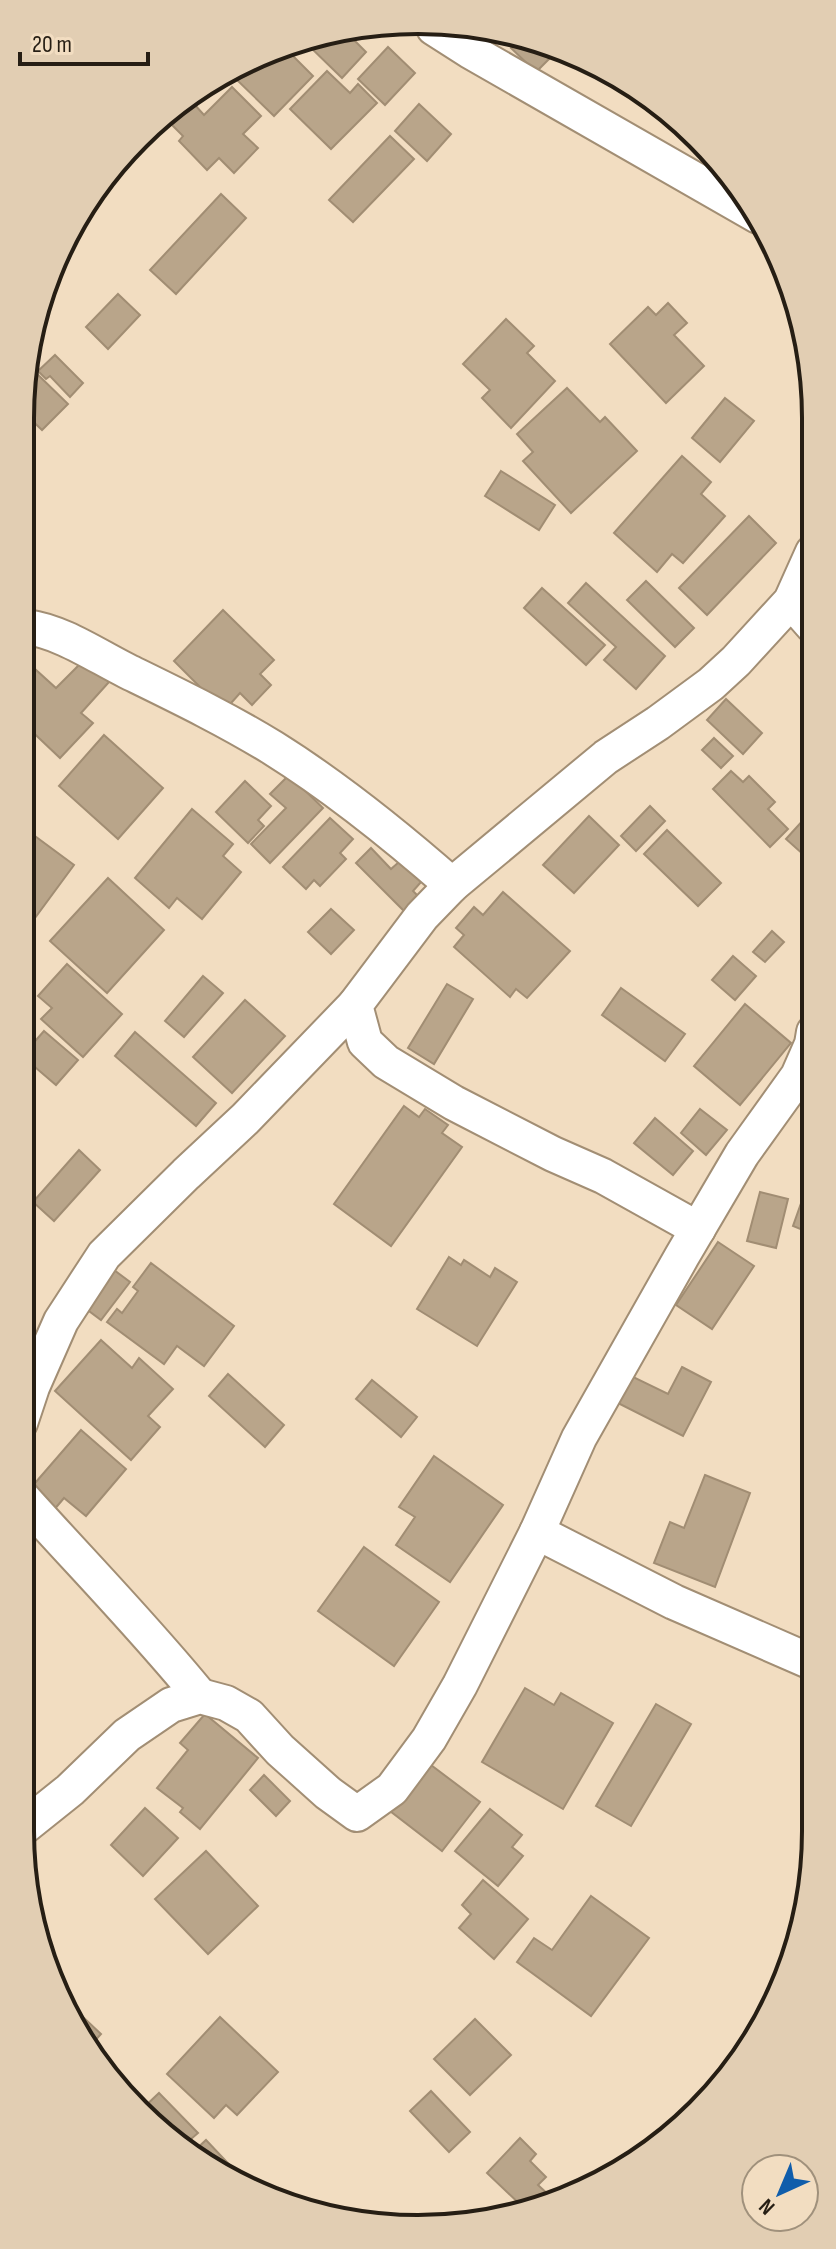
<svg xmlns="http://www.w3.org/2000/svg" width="836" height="2249" font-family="'Sofia Sans Condensed',sans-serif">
<rect width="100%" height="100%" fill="#f2ddc1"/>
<g fill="#b9a58a" stroke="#a18d73" stroke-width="2">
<polygon points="345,31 366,52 342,78 307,44"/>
<polygon points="524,35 558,50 536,72 511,48"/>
<polygon points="388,47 415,73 385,105 358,79"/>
<polygon points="287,50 313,76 274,116 236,79 253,62"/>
<polygon points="327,71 350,93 358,84 377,103 331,149 290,109"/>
<polygon points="612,75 632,84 627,89"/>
<polygon points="232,87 261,116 243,134 258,148 234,173 219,158 207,170 179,141 183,136 172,125 194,104 204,115"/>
<polygon points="419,104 451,134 427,161 395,131"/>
<polygon points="390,136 414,159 353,222 329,200"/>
<polygon points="221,194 246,218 176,294 150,270"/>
<polygon points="118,294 140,315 108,349 86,327"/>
<polygon points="668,303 687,323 674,335 704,366 666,403 610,344 648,307 656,315"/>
<polygon points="506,319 534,346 527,353 555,381 511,428 482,398 490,390 463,364"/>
<polygon points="32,328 43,339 29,353"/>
<polygon points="55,355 83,383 70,397 50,376 46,379 38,371"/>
<polygon points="31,368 68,404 42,430 21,410 26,373"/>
<polygon points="567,388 600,422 605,417 637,451 571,513 523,461 533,452 517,434"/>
<polygon points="725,398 754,421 720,462 692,438"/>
<polygon points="682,456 711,482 701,494 725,516 683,563 672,554 657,572 614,533"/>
<polygon points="501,471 555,505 539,530 485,496"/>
<polygon points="749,516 776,543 707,615 679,588"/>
<polygon points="646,581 694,628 675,647 627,600"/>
<polygon points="586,583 665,656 636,689 604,660 616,647 568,603"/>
<polygon points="542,588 605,645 586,665 524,608"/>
<polygon points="223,610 274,660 260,674 271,685 252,705 240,693 224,711 174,661"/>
<polygon points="85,659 109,682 81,713 93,723 60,758 20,720 20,665 25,660 56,688"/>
<polygon points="726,699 762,733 743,754 707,720"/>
<polygon points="104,735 163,788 118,839 59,786"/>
<polygon points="714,738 733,756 721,768 702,750"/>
<polygon points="731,771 743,782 749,776 775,802 768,809 788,829 770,847 713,789"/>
<polygon points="289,775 323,808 270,863 251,844 286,808 270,794"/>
<polygon points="245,781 271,806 258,820 264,826 248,843 216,812"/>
<polygon points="650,806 665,821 636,851 621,836"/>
<polygon points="814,808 814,864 786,839"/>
<polygon points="192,809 233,844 223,856 241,872 202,919 177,898 169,908 135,878"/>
<polygon points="589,816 619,845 574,893 543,865"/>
<polygon points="330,818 353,839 340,853 346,859 320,886 314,880 306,889 283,867"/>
<polygon points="20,825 74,865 29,926 20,919"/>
<polygon points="667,830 721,883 698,906 644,854"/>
<polygon points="371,848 391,869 400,861 421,882 413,891 420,898 405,912 356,863"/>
<polygon points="108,878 164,930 107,993 50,941"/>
<polygon points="503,892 570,951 527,998 516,989 510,997 454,947 464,935 456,928 474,907 483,915"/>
<polygon points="331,909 354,930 331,954 308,932"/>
<polygon points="772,931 784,942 765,962 753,952"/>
<polygon points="733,956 756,976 735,1000 712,980"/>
<polygon points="67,964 122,1014 83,1057 41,1019 52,1008 38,996"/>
<polygon points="203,976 223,993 184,1037 165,1021"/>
<polygon points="447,984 473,999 434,1064 408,1048"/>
<polygon points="621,988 685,1034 665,1061 602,1015"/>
<polygon points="245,1000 285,1036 232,1093 193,1057"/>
<polygon points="745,1004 791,1043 740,1105 694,1066"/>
<polygon points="44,1031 78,1060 56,1085 22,1056"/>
<polygon points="135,1032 216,1103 196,1126 115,1056"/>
<polygon points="404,1106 419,1117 425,1109 448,1125 442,1133 462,1147 391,1246 334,1204"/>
<polygon points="700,1109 727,1130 706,1155 681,1133"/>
<polygon points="655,1118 693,1151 673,1175 634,1143"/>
<polygon points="79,1150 100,1170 54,1221 33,1202"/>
<polygon points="810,1178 814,1180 815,1235 793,1226"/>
<polygon points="760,1192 788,1199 776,1248 747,1241"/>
<polygon points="718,1242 754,1266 712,1329 676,1305"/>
<polygon points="449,1257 461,1265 464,1260 490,1277 495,1268 517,1282 477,1346 417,1309"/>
<polygon points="151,1263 234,1326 204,1366 177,1346 164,1364 107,1322 117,1309 122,1313 138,1291 133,1287"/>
<polygon points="110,1267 130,1282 101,1320 81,1305"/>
<polygon points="101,1340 132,1368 139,1358 173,1389 148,1416 160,1427 131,1460 55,1391"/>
<polygon points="682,1367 711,1382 683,1436 610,1399 623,1372 668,1394"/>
<polygon points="228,1374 284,1425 265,1447 209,1396"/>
<polygon points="372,1380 417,1417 401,1437 356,1399"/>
<polygon points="81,1430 126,1469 86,1516 64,1498 53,1511 29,1490"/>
<polygon points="434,1456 503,1505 450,1582 396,1545 415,1517 399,1507"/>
<polygon points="705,1475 750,1493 715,1587 654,1563 670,1522 684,1528"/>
<polygon points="364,1547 439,1602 394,1666 318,1611"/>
<polygon points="525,1688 554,1705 561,1693 613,1723 563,1809 482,1762"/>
<polygon points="656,1704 691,1724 631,1826 596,1806"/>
<polygon points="205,1714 258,1758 200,1829 180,1812 183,1808 157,1788 188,1750 180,1743"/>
<polygon points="427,1762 480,1802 442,1851 390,1811"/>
<polygon points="264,1775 290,1801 276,1816 250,1790"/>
<polygon points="145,1808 178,1838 143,1876 111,1845"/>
<polygon points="490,1809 522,1835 512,1847 523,1856 498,1886 455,1851"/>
<polygon points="206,1851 258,1906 208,1954 155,1899"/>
<polygon points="483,1880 528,1919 494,1959 459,1928 471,1914 462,1905"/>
<polygon points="591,1896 649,1938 591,2016 517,1962 534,1938 552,1950"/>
<polygon points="65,2000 101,2034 91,2045"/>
<polygon points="220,2017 278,2072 237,2115 226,2105 214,2118 167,2074"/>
<polygon points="475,2019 511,2055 470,2095 434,2059"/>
<polygon points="431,2091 470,2132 449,2152 410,2111"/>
<polygon points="159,2093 198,2133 183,2146 140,2111"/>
<polygon points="520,2138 536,2154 530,2161 546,2177 538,2185 552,2198 525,2209 487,2173"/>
<polygon points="206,2140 241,2177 236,2182 219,2176 192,2153"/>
</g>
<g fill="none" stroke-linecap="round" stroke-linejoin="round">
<g stroke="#a28e74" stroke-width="38">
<g id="street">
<polyline points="434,28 470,51 758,216"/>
<polyline points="791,601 813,626"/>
<path d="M 20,630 L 27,627 C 62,632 95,655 127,671 C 176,695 226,719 273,748 C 337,788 395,835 452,885"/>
<polyline points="698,1229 603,1176 553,1154 454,1103 386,1062 365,1042 355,1005 422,916 452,885 606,757 658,723 711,684 736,661 791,601 813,552"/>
<polyline points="20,1423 32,1387 61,1321 104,1255 186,1174 245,1119 355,1005"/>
<path d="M 20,1495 C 80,1562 143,1626 200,1696"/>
<polyline points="537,1532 674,1602 816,1664"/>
<polyline points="20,1830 70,1790 127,1735 171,1705 200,1696 226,1703 249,1716 280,1750 328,1793 357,1814 392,1789 429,1739 460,1685 537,1532 579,1438 682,1256 742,1154 798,1076 812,1044 814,1032"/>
</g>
</g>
<use href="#street" stroke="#fff" stroke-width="34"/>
</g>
<path d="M0 0H836V2249H0ZM418 34H418A384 384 0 0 1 802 418V1831A384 384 0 0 1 418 2215H418A384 384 0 0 1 34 1831V418A384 384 0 0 1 418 34Z" fill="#e2ceb3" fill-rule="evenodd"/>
<path fill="none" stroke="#261e14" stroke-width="4" d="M418 34H418A384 384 0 0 1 802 418V1831A384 384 0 0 1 418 2215H418A384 384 0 0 1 34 1831V418A384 384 0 0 1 418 34Z"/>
<g transform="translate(780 2193) rotate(224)"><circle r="38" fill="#f2ddc1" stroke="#a0917c" stroke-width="2"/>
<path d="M0-6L14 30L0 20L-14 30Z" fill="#105dab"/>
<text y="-12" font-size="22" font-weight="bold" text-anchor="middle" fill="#261e14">N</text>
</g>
<path d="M20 52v12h128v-12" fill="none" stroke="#261e14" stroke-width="4"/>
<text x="32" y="52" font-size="24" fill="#261e14" stroke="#f2ddc1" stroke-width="6" paint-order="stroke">20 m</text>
</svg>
